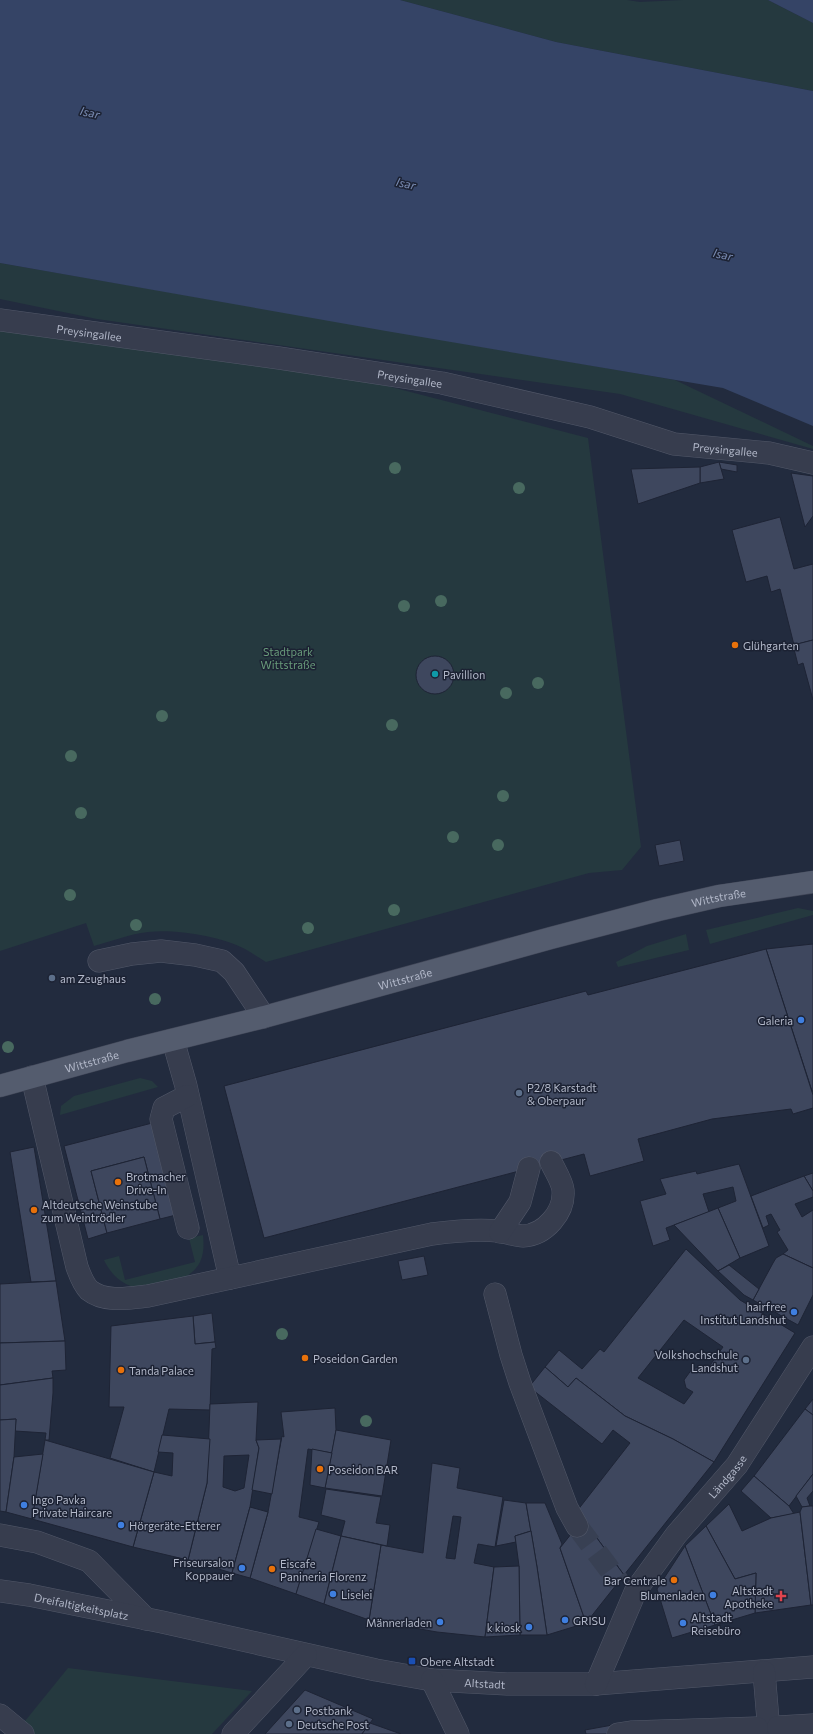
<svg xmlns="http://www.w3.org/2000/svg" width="813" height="1734" font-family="Commissioner,sans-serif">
<rect width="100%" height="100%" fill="#222b3e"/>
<g fill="#25393f">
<polygon points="400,0 627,0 640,2 683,0 768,0 813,23 813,91 556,42"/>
<polygon points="0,263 675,380 813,446 813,449 620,394 97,319 0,299"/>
<path d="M 0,324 L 279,358 L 588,438 L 641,847 L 622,870 L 589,873 L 266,962 C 259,958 252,953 245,949 C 220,936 176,929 148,932 C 130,934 112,941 94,946 L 86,923 L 0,951 Z"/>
<polygon points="798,908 813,911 813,915 710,944 706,930"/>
<polygon points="686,934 689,950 618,967 616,962 647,946"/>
<polygon points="140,1078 152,1081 158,1087 60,1115 61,1106 74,1096"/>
<path d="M 203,1235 C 204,1245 204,1253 200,1262 C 189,1284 147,1295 126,1284 C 116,1279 108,1269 104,1260 L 119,1256 L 125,1280 L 195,1262 L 189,1238 Z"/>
<polygon points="68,1668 252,1691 212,1734 32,1734 21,1726"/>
</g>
<g fill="#354466">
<polygon points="0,0 400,0 556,42 813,91 813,426 723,388 386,331 0,263"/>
<polygon points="768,0 813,0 813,23"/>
</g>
<g fill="#3e475e" stroke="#1e2435" fill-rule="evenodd">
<polygon points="719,462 737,465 737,472 721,469"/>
<polygon points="719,462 724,479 700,483 700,467"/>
<polygon points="700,467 700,483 638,504 631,469"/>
<polygon points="791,473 813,476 813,516 805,527"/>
<polygon points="780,517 794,569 813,564 813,640 794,645 780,589 771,592 767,576 746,582 732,530"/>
<polygon points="813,640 813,700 803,663 798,665 793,645"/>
<circle cx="435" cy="675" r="19"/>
<polygon points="680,840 684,861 659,866 655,845"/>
<polygon points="813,944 813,1091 812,1091 766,949"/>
<polygon points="766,949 813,1095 813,1108 793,1114 791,1109 712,1119 638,1139 644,1161 590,1176 584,1154 264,1238 224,1086 586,991 588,995"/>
<polygon points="156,1122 180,1214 160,1219 144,1157 91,1171 107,1233 88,1239 64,1146"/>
<polygon points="34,1147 56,1281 31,1282 10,1152"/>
<polygon points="144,1157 160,1219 107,1233 91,1171"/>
<polygon points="739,1164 769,1246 740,1258 718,1208 736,1201 733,1187 703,1194 709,1212 666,1228 670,1240 653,1246 640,1201 666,1194 660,1179 696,1171 697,1174"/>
<polygon points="813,1173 813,1191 804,1176"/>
<polygon points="804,1176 813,1191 813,1197 795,1204 802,1217 813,1210 813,1268 783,1254 788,1250 777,1232 780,1230 771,1214 766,1216 769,1225 763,1228 751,1196"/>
<polygon points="718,1208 740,1258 718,1271 674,1225"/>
<path d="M 686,1249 L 740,1300 L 795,1333 L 714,1462 L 673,1439 L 625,1416 L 576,1378 L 568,1387 L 545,1367 L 559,1350 L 582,1369 L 600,1349 L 604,1352 ZM 684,1320 L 723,1347 L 706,1371 L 700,1367 L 692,1369 L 684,1380 L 686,1388 L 693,1392 L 684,1404 L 638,1378 Z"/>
<polygon points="783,1254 813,1268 813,1295 798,1325 753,1300 773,1263 776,1258"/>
<polygon points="424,1256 428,1275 402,1280 398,1261"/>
<polygon points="729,1265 759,1289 753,1300 744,1295 718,1271"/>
<polygon points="56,1281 65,1341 0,1343 0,1284"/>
<polygon points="212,1313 215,1342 195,1344 193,1316"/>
<polygon points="193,1316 195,1344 215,1342 216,1348 212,1349 210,1410 169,1409 154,1472 110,1458 124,1407 109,1407 111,1326"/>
<polygon points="65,1341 66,1370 52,1371 53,1378 0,1385 0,1343"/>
<polygon points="545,1367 568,1387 576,1378 625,1416 673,1439 714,1462 624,1575 577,1511 630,1443 613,1430 602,1444 529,1387"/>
<polygon points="53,1378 53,1393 49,1440 45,1440 46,1433 15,1431 16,1419 0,1420 0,1385"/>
<polygon points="813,1399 813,1415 805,1409"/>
<path d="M 258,1402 L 256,1440 L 259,1448 L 250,1507 L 232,1573 L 188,1560 L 207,1483 L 210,1404 ZM 249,1455 L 244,1488 L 235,1491 L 223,1487 L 224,1456 Z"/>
<polygon points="335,1408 336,1430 332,1453 308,1449 299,1517 319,1522 296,1594 250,1578 268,1512 282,1436 284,1437 281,1412"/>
<polygon points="805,1409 813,1415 813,1474 789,1506 754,1476"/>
<polygon points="16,1419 14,1457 6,1512 0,1511 0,1420"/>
<polygon points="336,1430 391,1440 382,1496 325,1488"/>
<polygon points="162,1435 210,1439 207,1483 188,1560 133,1547 154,1472 172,1476 173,1453 158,1452"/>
<polygon points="281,1439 272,1494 252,1490 259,1448 256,1440"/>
<polygon points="45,1440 154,1472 133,1547 32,1519"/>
<polygon points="312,1449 332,1453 325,1488 310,1485"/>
<polygon points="43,1454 32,1519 6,1512 14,1457"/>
<path d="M 432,1463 L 460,1468 L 457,1488 L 503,1497 L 495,1547 L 478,1544 L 474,1563 L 494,1567 L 485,1637 L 437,1632 L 369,1620 L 381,1545 L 423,1553 ZM 453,1516 L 461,1517 L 455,1559 L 446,1558 Z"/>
<polygon points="813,1474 813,1491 807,1498 810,1506 802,1507 796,1496"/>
<polygon points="754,1476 789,1506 794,1514 771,1518 741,1491"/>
<polygon points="326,1489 381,1497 376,1523 390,1525 387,1546 341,1536 345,1521 321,1515"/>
<polygon points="504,1500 526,1503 531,1531 515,1536 516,1542 496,1546"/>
<polygon points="526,1503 545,1503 562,1544 560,1548 586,1623 547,1635 537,1567"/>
<polygon points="729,1504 742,1531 771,1518 800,1512 811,1605 755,1613 756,1573 735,1579 706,1526"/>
<polygon points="810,1506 813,1506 813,1605 811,1605 800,1512 802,1507"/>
<polygon points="250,1507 268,1512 250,1578 232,1573"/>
<polygon points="583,1519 624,1575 586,1623 560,1548"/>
<polygon points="706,1526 735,1579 756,1573 755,1613 715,1625 685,1546"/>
<polygon points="316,1529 341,1536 324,1604 296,1594"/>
<polygon points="531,1531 537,1567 547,1635 520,1635 519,1566 515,1536"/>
<polygon points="341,1536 381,1545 369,1620 324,1604"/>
<polygon points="685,1546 715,1625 672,1638 657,1589"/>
<polygon points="519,1566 520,1635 485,1637 494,1567"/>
<polygon points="305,1690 373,1719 362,1734 265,1734"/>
<polygon points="629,1722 632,1734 586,1734 585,1730"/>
<polygon points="370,1723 401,1734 362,1734"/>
</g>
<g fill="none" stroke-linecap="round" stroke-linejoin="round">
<polyline stroke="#384053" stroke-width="22" stroke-dasharray="22 11" stroke-linecap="butt" points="577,1526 619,1582"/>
<g stroke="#525869" stroke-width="23">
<g id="minor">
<path id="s1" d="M 0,320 L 279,358 L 442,383 L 590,417 L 674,444 L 769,453 L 813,463"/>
<polyline points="99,961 132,954 161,951 195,955 222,961 234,972 264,1017"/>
<polyline points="173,1040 186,1086 230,1278"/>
<path d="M 32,1077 L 77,1267 C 80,1275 83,1284 89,1290 C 105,1303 130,1298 148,1296 L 432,1234 C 454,1231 476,1229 499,1231 C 506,1232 515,1236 523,1236 C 545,1235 565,1212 563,1190 C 562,1181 555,1171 551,1162"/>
<polyline points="187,1096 164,1108 161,1119 188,1228"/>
<polyline points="500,1232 520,1202 529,1168"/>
<polyline points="495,1294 511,1355 520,1383 567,1508 577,1526"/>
<polyline points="0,1535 37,1542 89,1561 146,1619"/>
<path id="s2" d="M 0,1591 L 29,1595 L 162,1622 L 376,1670 L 432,1680 L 507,1684 L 596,1684 L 813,1667"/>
<polyline points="764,1672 768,1720 771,1734"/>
<polyline points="432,1680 458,1734"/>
<path id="s3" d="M 596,1684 L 636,1590 L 676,1535 L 737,1465 L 813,1347"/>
<polyline points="0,1715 23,1734"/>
<polyline points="778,1727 813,1725"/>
<polyline points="233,1734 306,1655"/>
<polyline points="618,1734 631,1732 757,1728"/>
</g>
</g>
<g stroke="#404657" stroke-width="23">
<g id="major">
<path id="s4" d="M 0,1086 L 127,1051 L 264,1017 L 551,938 L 658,910 L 719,896 L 813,882"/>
</g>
</g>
<use href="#minor" stroke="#373d4e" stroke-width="22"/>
<use href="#major" stroke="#545c6e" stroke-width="22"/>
</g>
<g fill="#48695f">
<circle cx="395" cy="468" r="6"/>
<circle cx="519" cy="488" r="6"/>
<circle cx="441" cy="601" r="6"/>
<circle cx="404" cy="606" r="6"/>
<circle cx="538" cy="683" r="6"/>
<circle cx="506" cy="693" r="6"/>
<circle cx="162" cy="716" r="6"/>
<circle cx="392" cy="725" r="6"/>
<circle cx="71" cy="756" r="6"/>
<circle cx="503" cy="796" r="6"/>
<circle cx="81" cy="813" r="6"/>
<circle cx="453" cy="837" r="6"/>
<circle cx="498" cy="845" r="6"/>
<circle cx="70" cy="895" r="6"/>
<circle cx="394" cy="910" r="6"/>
<circle cx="136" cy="925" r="6"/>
<circle cx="308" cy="928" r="6"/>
<circle cx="155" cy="999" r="6"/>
<circle cx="8" cy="1047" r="6"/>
<circle cx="282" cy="1334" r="6"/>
<circle cx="366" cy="1421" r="6"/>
</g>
<g fill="#e8710a" stroke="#1c2233" stroke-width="1.5">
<circle cx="735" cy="645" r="4"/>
<circle cx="118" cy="1182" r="4"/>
<circle cx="34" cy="1210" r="4"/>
<circle cx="305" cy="1358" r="4"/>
<circle cx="121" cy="1370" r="4"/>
<circle cx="320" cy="1469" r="4"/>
<circle cx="272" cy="1569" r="4"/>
<circle cx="674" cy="1580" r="4"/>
</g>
<circle fill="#0f9aa8" stroke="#1c2233" stroke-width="1.5" cx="435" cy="674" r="4"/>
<g fill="#5c6f8a" stroke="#1c2233" stroke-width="1.5">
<circle cx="52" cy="978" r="4"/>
<circle cx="519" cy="1093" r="4"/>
<circle cx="746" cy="1360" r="4"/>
<circle cx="297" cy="1710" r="4"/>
<circle cx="289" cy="1724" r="4"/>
</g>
<g fill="#3f7fe0" stroke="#1c2233" stroke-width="1.5">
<circle cx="801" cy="1020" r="4"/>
<circle cx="794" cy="1312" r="4"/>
<circle cx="24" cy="1505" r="4"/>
<circle cx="121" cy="1525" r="4"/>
<circle cx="242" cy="1568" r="4"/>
<circle cx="333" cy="1594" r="4"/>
<circle cx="713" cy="1595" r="4"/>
<circle cx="565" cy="1620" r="4"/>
<circle cx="440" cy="1622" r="4"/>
<circle cx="683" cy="1623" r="4"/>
<circle cx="529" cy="1627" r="4"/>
</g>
<path fill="#e0444e" stroke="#1c2233" stroke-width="1.5" d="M779 1590h4v4h4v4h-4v4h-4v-4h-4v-4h4z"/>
<rect fill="#1a4fb4" stroke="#1c2233" stroke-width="1.5" x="408" y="1657" width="8" height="8" rx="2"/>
<g text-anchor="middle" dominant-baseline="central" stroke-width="3" stroke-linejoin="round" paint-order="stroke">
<g font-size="11" fill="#b2b8c9" stroke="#1c2233">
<text stroke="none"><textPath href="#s1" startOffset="90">Preysingallee</textPath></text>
<text stroke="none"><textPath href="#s1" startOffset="414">Preysingallee</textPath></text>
<text stroke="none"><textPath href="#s1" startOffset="738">Preysingallee</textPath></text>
<text stroke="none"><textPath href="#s4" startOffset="743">Wittstraße</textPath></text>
<text stroke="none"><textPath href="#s4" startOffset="419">Wittstraße</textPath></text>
<text stroke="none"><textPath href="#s4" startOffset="95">Wittstraße</textPath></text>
<text stroke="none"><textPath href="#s3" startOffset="248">Ländgasse</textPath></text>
<text stroke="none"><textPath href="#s2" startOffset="83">Dreifaltigkeitsplatz</textPath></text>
<text stroke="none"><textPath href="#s2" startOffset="494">Altstadt</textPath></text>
</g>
<g font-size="11" fill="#b2b8c9" stroke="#1c2233" text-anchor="start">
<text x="743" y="645">Glühgarten</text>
<text x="443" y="674">Pavillion</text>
<text x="60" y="978">am Zeughaus</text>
<text x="793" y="1020" text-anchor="end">Galeria</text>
<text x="527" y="1087">P2/8 Karstadt<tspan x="527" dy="13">&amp; Oberpaur</tspan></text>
<text x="126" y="1176">Brotmacher<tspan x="126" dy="13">Drive-In</tspan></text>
<text x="42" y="1204">Altdeutsche Weinstube<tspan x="42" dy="13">zum Weintrödler</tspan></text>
<text x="786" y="1306" text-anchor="end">hairfree<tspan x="786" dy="13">Institut Landshut</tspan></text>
<text x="738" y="1354" text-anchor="end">Volkshochschule<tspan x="738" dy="13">Landshut</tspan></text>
<text x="313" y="1358">Poseidon Garden</text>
<text x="129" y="1370">Tanda Palace</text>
<text x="328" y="1469">Poseidon BAR</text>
<text x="32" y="1499">Ingo Pavka<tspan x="32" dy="13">Private Haircare</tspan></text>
<text x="129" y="1525">Hörgeräte-Etterer</text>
<text x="234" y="1562" text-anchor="end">Friseursalon<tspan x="234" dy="13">Koppauer</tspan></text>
<text x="280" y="1563">Eiscafe<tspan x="280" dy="13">Panineria Florenz</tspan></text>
<text x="666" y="1580" text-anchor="end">Bar Centrale</text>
<text x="773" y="1590" text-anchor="end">Altstadt<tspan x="773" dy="13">Apotheke</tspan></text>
<text x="341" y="1594">Liselei</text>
<text x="705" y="1595" text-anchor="end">Blumenladen</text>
<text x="691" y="1617">Altstadt<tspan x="691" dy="13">Reisebüro</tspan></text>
<text x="573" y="1620">GRISU</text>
<text x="432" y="1622" text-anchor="end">Männerladen</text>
<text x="521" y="1627" text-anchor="end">k kiosk</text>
<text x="420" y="1661">Obere Altstadt</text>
<text x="305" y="1710">Postbank</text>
<text x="297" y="1724">Deutsche Post</text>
</g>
<g font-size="11" fill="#689b7a" stroke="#1c2233">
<text x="288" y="651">Stadtpark<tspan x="288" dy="13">Wittstraße</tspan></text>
</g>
<g font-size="12" font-style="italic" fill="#798bb2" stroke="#1c2233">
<text transform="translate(90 112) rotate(13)">Isar</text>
<text transform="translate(406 183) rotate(13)">Isar</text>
<text transform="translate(723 254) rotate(13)">Isar</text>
</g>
</g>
</svg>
